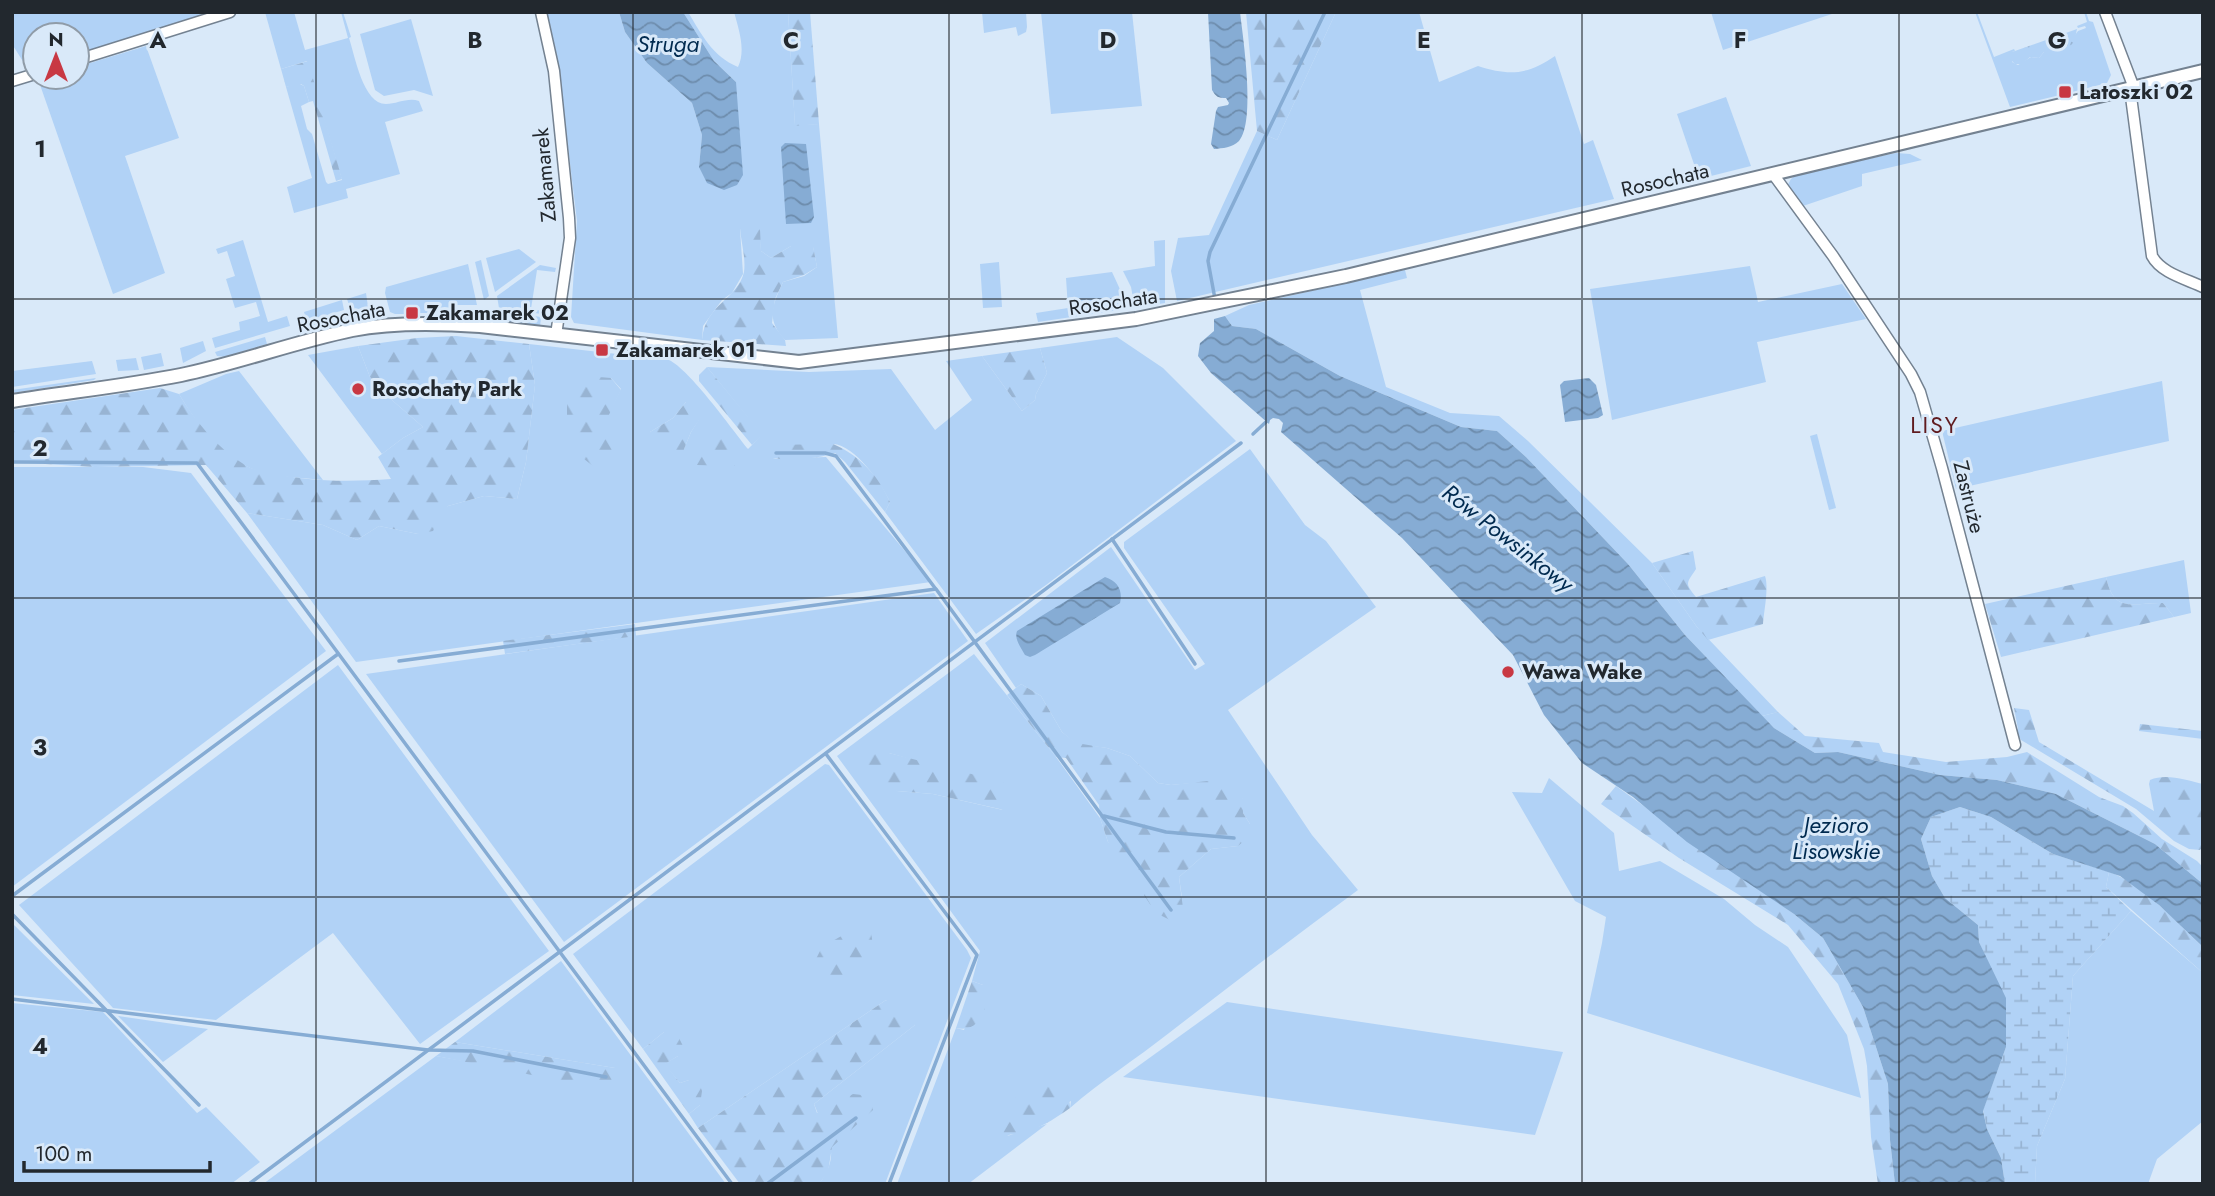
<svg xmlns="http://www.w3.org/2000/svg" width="2215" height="1196" font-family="Jost,sans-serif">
<defs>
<pattern id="forest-firs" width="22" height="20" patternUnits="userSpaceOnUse" patternTransform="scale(1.75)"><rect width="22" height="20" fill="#b1d2f6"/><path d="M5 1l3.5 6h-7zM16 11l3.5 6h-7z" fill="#98b4d3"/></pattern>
<pattern id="wetland-marsh" width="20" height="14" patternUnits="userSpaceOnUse" patternTransform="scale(1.75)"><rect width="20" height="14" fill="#b1d2f6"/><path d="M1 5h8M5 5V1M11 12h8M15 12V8" fill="none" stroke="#98b4d3"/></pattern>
<pattern id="park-tufts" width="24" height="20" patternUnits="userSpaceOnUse" patternTransform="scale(1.75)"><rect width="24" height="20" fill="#b1d2f6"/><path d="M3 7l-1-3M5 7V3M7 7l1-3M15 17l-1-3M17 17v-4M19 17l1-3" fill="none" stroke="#98b4d3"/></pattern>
<pattern id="water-waves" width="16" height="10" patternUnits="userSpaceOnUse" patternTransform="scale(1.75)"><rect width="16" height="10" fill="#86acd4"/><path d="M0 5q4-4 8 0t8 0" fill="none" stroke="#6d8cac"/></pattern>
</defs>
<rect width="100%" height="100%" fill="#d9e9f9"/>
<g fill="#b1d2f6" fill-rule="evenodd">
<polygon points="12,12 199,12 202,17 77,56 77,35 35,35 35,69 29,71 12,44"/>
<path d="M 265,12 L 294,12 L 305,50 L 348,38 L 341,12 L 343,12 L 351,37 L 349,38 C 355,56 363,104 386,104 C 397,104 408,97 419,101 L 423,111 L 385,122 L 400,174 L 346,189 L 348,198 L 294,213 L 287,187 L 312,178 L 286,87 L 298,83 L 304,86 L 309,102 L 301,106 L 307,129 L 312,134 L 326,182 L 328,184 L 342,180 L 307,61 L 281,69 Z"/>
<path d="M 547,12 L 619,12 L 625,32 L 647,63 L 692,103 L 702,135 L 699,167 L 736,82 L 714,61 L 683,12 L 688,12 C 702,35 712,56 738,67 C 746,50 739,30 734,12 L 788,12 L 795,125 L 819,124 L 838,338 L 785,340 C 766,320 772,306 783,282 L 804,276 L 817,267 L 813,247 L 791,246 L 771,258 L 761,251 L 759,229 L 740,229 L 743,274 L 732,293 L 722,300 L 703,326 L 702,340 L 574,323 L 571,317 L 577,221 L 557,56 Z"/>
<polygon points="982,12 1026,12 1027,27 1026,32 1018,36 1016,27 984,33"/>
<polygon points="1041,12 1132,12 1142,106 1051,114"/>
<path d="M 1336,12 L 1419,12 L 1439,82 L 1478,66 C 1509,76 1528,75 1555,56 L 1584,144 L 1593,140 L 1614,199 L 1177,301 L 1171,271 L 1178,238 L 1209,235 L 1257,131 L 1277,140 Z"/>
<polygon points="1711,12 1838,12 1723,50"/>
<polygon points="1975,12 1977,12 1994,57 2014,49 2015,51 2012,52 2012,62 2018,65 2031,57 2039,58 2044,52 2059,49 2061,45 2067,46 2078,31 2086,28 2085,26 2078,28 2077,26 2087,22 2084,12 2086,12 2089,21 2093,22 2111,75 2107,83 2072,92 2071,88 2060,91 2060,95 2010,107"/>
<polygon points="411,19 433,96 414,90 384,96 375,90 360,34"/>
<polygon points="146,46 179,138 125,156 165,273 113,294 38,79 45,77 77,77 77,67"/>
<polygon points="1726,97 1751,166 1699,179 1677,114"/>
<polygon points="1896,153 1910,154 1922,160 1862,174 1862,186 1800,207 1786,188 1791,179 1797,174"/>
<polygon points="243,240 268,322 287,316 290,326 215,348 212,338 240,330 239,322 260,316 256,302 235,308 226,279 235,276 227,251 218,254 216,249"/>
<polygon points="1165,240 1165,303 1135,308 1131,287 1123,271 1155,266 1154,241"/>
<polygon points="519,249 536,262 495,292 486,258"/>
<polygon points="481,260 489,296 484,300 475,262"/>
<polygon points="999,262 1002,307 983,308 980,264"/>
<polygon points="468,264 477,305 455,305 437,313 419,313 419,309 407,310 406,314 395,314 390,312 385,293 386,287"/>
<polygon points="540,265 556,268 555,272 537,270 531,309 549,312 549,315 499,308 497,296"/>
<polygon points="1750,266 1758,302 1842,284 1866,319 1757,342 1766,382 1612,420 1590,289"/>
<polygon points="1405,270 1407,278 1360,290 1386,387 1450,413 1499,416 1528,441 1652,563 1697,627 1778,712 1762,716 1685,635 1628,564 1526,457 1497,431 1461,427 1340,376 1256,329 1232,326 1225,316 1249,305"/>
<polygon points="1112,272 1124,298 1126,309 1038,322 1036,313 1068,308 1066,278"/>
<polygon points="366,293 368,307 353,310 350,308 347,299"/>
<polygon points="342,300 344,310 307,321 304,312"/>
<polygon points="476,308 475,318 448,317 447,313 456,309"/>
<polygon points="499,311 541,317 540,327 501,321 498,318"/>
<polygon points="345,314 346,324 312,333 308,330 307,324"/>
<polygon points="265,337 267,344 225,357 217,356 215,352"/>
<path d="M 1117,337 L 1163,368 L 1236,441 L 1046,585 L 976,634 L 885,512 L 890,502 C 882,484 855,445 833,444 C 823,444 785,456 773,459 L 826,457 L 931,582 L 356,662 L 247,513 L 323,525 L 357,540 L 379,526 L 418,534 L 448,506 L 484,496 L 517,499 L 526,462 L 535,385 L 529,344 L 626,355 L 627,351 C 641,353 656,353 669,360 C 690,370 731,428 748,449 L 762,435 L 707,367 L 809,372 L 891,369 L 935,430 L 972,400 L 946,361 L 982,356 L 1022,411 L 1035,400 L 1036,394 L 1047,373 L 1040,348 ZM 611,378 L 621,389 L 604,423 ZM 686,402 L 703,413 L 691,432 L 684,449 L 650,432 L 673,418 Z"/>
<polygon points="203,341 206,351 183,363 180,348"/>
<polygon points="358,346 370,377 393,401 423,427 403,438 382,454 308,355"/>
<polygon points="161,353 164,366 144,370 141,357"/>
<polygon points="136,358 139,370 118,371 116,360"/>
<polygon points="92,361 96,374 12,387 12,371"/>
<path d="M 239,371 L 323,480 C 301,478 266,477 246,466 C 217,451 195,421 179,394 L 226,374 Z"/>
<polygon points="96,378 94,380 12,393 12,390"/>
<polygon points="2162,381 2169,441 1956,489 1942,431"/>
<polygon points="1817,434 1836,508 1829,510 1810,436"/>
<path d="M 1250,449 L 1305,525 L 1326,541 L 1376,607 L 1228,710 L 1312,835 L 1358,890 C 1294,937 1231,985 1169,1033 C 1136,1059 1101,1081 1070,1108 L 1071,1101 L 1007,1136 L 1047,1124 L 968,1184 L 897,1184 L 956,1028 L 964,1030 L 983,985 L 972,981 L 980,951 L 837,756 L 974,654 L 1056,757 L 1100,818 L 1108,842 L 1182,898 L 1179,877 L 1211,849 L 1238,846 L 1250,824 L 1243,813 L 1243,799 L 1194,783 L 1171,785 L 1158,783 L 1130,756 L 1107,748 L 1076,744 L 1062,732 L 1041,696 L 1021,684 L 1016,688 L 985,643 L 1111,547 L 1195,670 L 1205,664 L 1124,548 L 1124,542 ZM 889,753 L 910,759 L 1003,810 L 933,794 L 897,791 Z"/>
<polygon points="12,467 143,467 191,473 326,651 12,887"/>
<path d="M 2184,560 L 2191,613 L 2174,617 L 2163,603 C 2134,602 2114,615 2106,577 Z"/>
<polygon points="934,593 968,641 564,942 366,674"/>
<polygon points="338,665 549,951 420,1044 333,933 216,1020 113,1008 19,905"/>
<path d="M 825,764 L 829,765 L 967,950 L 971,958 L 885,1184 L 819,1184 C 843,1152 826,1136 814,1104 L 915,1025 L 886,1000 L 698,1128 L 689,1114 L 700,1105 L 689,1080 L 680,1083 L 664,1064 L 678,1056 L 664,1032 L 643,1049 L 573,954 Z"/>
<polygon points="1549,778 1614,833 1619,871 1660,861 1724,899 1755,925 1788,947 1847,1035 1861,1098 1587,1013 1602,943 1606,917 1575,901 1512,792 1542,793"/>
<polygon points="2131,911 2203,973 2203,1121 2157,1159 2148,1184 2035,1184 2037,1146 2065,1079 2073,976"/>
<polygon points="12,923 94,1004 12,995"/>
<polygon points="561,961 726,1184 263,1184 436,1056 498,1067 615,1068 455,1042"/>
<polygon points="1227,1002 1563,1052 1535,1135 1123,1077"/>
<polygon points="12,1003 103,1012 197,1113 206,1107 260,1162 231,1184 12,1184"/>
<polygon points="118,1016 208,1029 163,1062"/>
</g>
<g fill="url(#forest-firs)">
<polygon points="788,12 810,12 819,124 795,126"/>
<polygon points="1246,12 1336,12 1277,140 1257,131"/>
<polygon points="308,61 342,179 336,181 313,101 309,102 304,86 301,84 286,87 281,69"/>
<path d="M 740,228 L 760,229 L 761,251 L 771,258 L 791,246 L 813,246 L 817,267 L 804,275 L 783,282 L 775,299 L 772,323 L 785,340 L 786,346 L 702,340 C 705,304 738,299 744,272 C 746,258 741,242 740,228 Z"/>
<path d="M 456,336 L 529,344 L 535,385 L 526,462 L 517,499 L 484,496 L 448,506 L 433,531 L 418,534 L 379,526 L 357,540 L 323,525 L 247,513 L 206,465 L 95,467 L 12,462 L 12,410 L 160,388 L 179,394 C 196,422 217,448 245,465 C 251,469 259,470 266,472 C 307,482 349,482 391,479 L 378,457 L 403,438 L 423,427 L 393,401 L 370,377 L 358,346 L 417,338 Z"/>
<polygon points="1040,348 1047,373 1036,394 1035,400 1022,411 982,356"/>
<polygon points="707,367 763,435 752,445 699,381 699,375"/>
<polygon points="587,376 611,378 621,390 605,423 612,447 613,463 598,470 579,455 567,428 567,393"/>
<polygon points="686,402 702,402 704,413 691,432 682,454 656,448 650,432 673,418"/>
<polygon points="711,434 727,435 734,450 735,466 697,465 692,447"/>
<path d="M 833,444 C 859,455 879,476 890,502 L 885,512 L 845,462 L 835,453 C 821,458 780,464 767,455 L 771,445 Z"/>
<path d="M 1693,551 L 1696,569 C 1686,584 1685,583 1696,597 L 1765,576 C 1769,587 1764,611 1763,624 L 1708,640 L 1697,627 L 1652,563 Z"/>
<path d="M 2106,577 C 2114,615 2134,602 2163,603 L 2174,617 L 2001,657 L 1985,604 Z"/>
<polygon points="635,624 636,636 505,654 503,641"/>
<polygon points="1021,684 1041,696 1062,732 1076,743 1107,748 1130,756 1158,783 1171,785 1217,780 1235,785 1243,799 1243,813 1250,824 1251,835 1238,846 1211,849 1179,877 1184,916 1170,920 1156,913 1108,842 1100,818 1099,805 1066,758 1056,757 1007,695"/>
<path d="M 2014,708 L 2029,710 L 2039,742 L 2154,811 L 2149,784 L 2150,780 C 2166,773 2186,780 2203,784 L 2203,846 L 2200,850 L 2189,849 L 2174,841 L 2136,809 L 2021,740 L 2015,731 L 2018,729 Z"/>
<polygon points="1778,712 1805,736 1879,743 1883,752 1946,762 2007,757 2027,752 2099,797 2123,806 2133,813 2162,839 2197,861 2203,867 2203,884 2155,844 2056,794 1997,780 1940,775 1838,752 1815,753 1774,728 1762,716"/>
<polygon points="2140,724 2203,731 2203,739 2139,731"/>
<polygon points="870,753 889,753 1003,782 1012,795 1004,810 933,794 897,791 858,773 859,758"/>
<polygon points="1616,786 1794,914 1823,938 1863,1007 1888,1084 1890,1140 1895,1184 1878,1184 1871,1137 1867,1066 1864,1049 1838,984 1788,925 1679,858 1601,804"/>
<path d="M 2109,872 C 2141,882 2178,924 2203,947 L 2203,973 L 2106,887 Z"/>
<polygon points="852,930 871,932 874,953 847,983 828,987 816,977 812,967 822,947"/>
<path d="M 972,981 L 983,985 C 992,1004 980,1034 956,1028 Z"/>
<polygon points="886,1000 912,1014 915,1025 814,1104 817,1113 853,1094 871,1096 873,1110 832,1147 828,1172 819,1184 740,1184 698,1128"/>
<polygon points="664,1032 676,1032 683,1046 678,1056 665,1064 680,1083 689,1080 698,1080 702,1091 700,1105 689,1114 643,1049"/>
<polygon points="455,1042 615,1068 619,1081 612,1091 436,1056"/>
<path d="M 1048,1080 C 1058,1088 1071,1093 1070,1108 C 1049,1123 1022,1140 995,1133 L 996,1116 L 1032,1083 Z"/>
</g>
<polygon fill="url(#wetland-marsh)" points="1960,807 1991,817 2053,854 2109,872 2106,887 2131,911 2073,976 2065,1079 2037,1146 2035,1184 2005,1184 2001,1158 1987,1129 1983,1110 2006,1047 1989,964 1979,942 1978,925 1945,898 1932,876 1921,839 1931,817"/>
<polygon fill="url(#park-tufts)" points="2077,29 2074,43 2069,46 2061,45 2055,52 2044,52 2039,58 2030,57 2022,64 2015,64 2010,59 2012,52"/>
<g fill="url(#water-waves)">
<polygon points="619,12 683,12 714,61 736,82 743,175 737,185 724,190 707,183 699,167 702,135 692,103 647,63 625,32"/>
<path d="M 1208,12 L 1240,12 C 1243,38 1256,122 1239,141 C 1232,148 1223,148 1214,149 L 1211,144 L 1216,111 L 1218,107 L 1228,105 L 1229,103 L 1226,98 C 1218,98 1216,97 1212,90 Z"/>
<polygon points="785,143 806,144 814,217 811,223 786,224 781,147"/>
<polygon points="1225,316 1232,326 1256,329 1340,376 1461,427 1497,431 1526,457 1628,564 1685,635 1774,728 1815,753 1838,752 1940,775 1997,780 2056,794 2155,844 2203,884 2203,947 2159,905 2120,876 2053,854 1991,817 1960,807 1931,817 1921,839 1932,876 1945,898 1978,925 1979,942 2006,998 2006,1047 1983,1111 1987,1129 2001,1158 2005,1184 1895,1184 1890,1140 1888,1084 1863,1007 1823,938 1794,914 1687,842 1633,797 1582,763 1544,715 1513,655 1402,538 1281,432 1283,423 1279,419 1273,418 1270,420 1269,424 1211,373 1198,356 1200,343 1214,331 1214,319"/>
<polygon points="1589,378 1596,385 1603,415 1598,418 1565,422 1560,385 1564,381"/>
<path d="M 1105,577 C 1118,581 1123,591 1120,603 L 1035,655 L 1030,657 L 1025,655 C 1021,648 1014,639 1017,631 Z"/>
</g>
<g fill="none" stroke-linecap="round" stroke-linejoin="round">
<g stroke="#86acd4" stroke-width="3.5">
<polyline points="1215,299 1208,261 1210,252 1325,12"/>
<polyline points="1253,434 1267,421"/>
<polyline points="776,453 825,453 836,456 935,588"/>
<polyline points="12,462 197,463 732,1184"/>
<polyline points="1112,539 1195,664"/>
<polyline points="399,661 936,589 1171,910"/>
<polyline points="826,754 977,955 889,1184"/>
<polyline points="1104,816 1166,832 1234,838"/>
<polyline points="12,896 338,654"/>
<polyline points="12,914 199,1105"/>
<polyline points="12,999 428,1050 473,1051 606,1077"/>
<polyline points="249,1184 1241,443"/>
<polyline points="767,1184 856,1118"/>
</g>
<g stroke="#748291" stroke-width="13">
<g id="minor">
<polyline points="541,12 554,71 569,218 570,238 556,335"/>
<polyline points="2105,12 2134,88"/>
<polyline points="77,60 230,12"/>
<polyline points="12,81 35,74"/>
<path d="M 2130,89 L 2152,256 C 2161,273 2186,279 2203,287"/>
<polyline points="1773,174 1833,256 1911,374 1920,392 1942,468 2015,745"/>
</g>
</g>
<g stroke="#748291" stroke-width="16">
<path id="tertiary" d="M 12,401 C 68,392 125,386 181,375 C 239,363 294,342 352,330 C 393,322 437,323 480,326 L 799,362 L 1136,319 L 1346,276 L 2203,71"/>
</g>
<use href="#minor" stroke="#fff" stroke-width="10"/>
<use href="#tertiary" stroke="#fff" stroke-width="12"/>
</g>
<path fill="none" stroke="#22282e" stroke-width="2" stroke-opacity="0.55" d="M 316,12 L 316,1184M 633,12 L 633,1184M 949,12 L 949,1184M 1266,12 L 1266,1184M 1582,12 L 1582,1184M 1899,12 L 1899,1184M 12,299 L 2203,299M 12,598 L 2203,598M 12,897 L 2203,897"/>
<g fill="#c83843" stroke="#d9e9f9" stroke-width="2.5">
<rect x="2058" y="85" width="14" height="14" rx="3.5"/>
<rect x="405" y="306" width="14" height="14" rx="3.5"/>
<rect x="595" y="343" width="14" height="14" rx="3.5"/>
<circle cx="358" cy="389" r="7"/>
<circle cx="1508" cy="672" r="7"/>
</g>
<g text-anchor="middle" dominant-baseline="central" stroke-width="6" stroke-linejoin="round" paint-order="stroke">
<g font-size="21" font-weight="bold" fill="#22282e" stroke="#d9e9f9" text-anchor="start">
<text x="2079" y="92">Latoszki 02</text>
<text x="426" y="313">Zakamarek 02</text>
<text x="616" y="350">Zakamarek 01</text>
<text x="372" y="389">Rosochaty Park</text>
<text x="1522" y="672">Wawa Wake</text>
</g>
<g font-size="21" fill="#22282e" stroke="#d9e9f9">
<text transform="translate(545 175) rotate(-95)">Zakamarek</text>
<text transform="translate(1665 180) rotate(-13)">Rosochata</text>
<text transform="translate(1113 302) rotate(-8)">Rosochata</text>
<text transform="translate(341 317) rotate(-11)">Rosochata</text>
<text transform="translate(1969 497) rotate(76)">Zastruże</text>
</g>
<g font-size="23" font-style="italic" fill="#002a4f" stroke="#d9e9f9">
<text x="668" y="44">Struga</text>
<text transform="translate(1508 538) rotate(38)">Rów Powsinkowy</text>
<text x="1836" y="825">Jezioro<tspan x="1836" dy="26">Lisowskie</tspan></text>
</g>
<g font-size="23" letter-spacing="2" fill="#601b1f" stroke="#d9e9f9">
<text x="1935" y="425">LISY</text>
</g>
</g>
<g font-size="23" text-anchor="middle" font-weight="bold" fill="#22282e" stroke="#d9e9f9" stroke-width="6" stroke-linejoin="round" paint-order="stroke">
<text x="158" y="48">A</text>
<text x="475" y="48">B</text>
<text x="791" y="48">C</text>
<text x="1108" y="48">D</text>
<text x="1424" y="48">E</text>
<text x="1740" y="48">F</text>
<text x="2057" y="48">G</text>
<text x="40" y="157">1</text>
<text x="40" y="456">2</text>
<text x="40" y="755">3</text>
<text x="40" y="1054">4</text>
</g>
<rect width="2215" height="1196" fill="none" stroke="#22282e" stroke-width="28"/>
<g transform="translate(56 56)"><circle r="33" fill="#d9e9f9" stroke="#909ca8" stroke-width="2"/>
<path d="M0-5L12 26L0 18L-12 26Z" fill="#c83843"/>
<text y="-10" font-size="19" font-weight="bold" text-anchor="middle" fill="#22282e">N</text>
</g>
<path d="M24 1161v10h186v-10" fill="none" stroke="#22282e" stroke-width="3.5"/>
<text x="35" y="1161" font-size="21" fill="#22282e" stroke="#d9e9f9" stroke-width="5" paint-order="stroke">100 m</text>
</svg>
